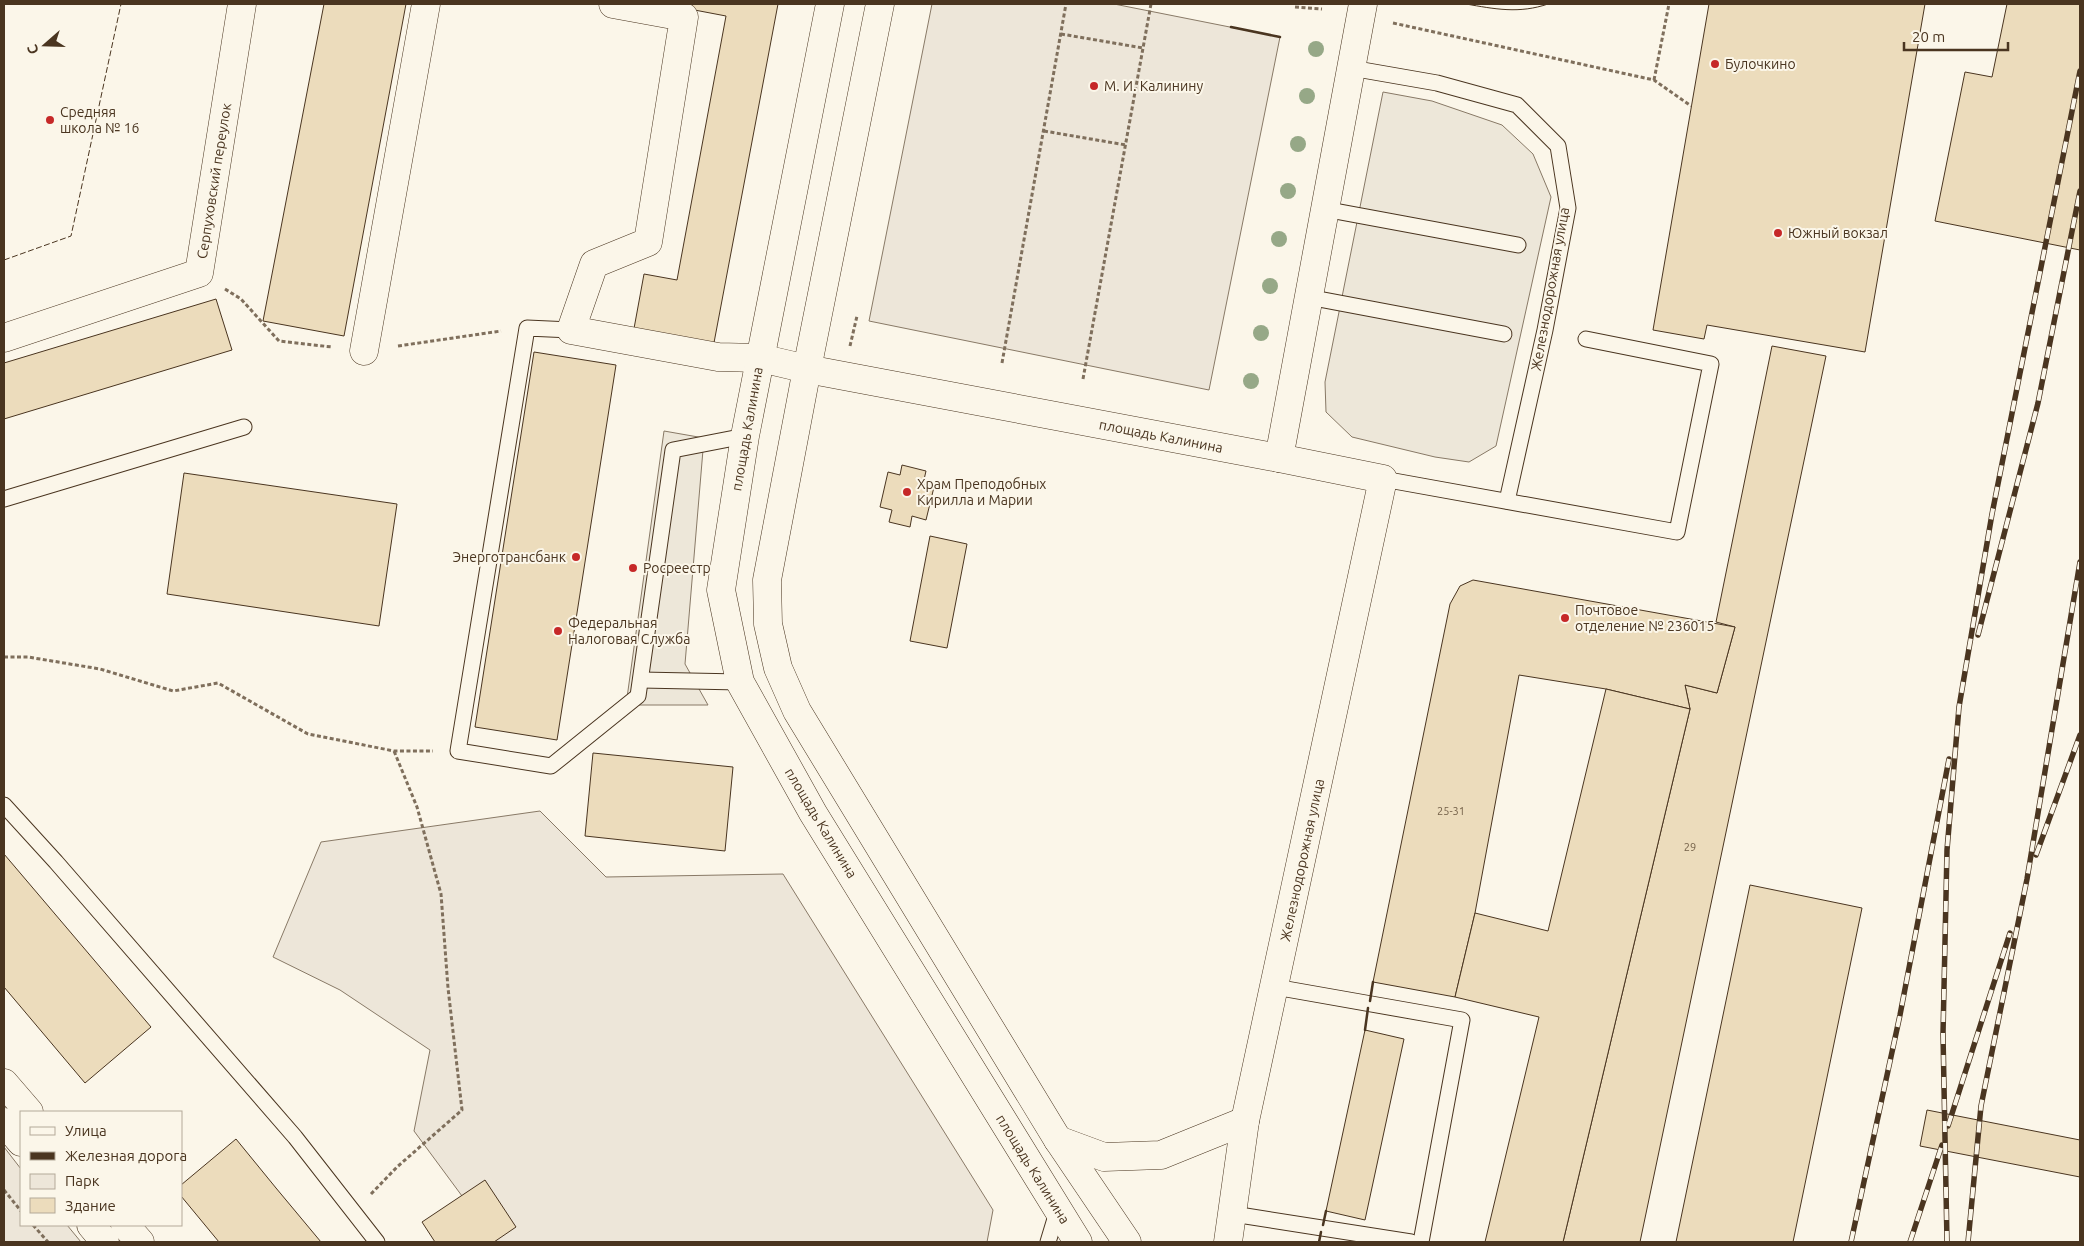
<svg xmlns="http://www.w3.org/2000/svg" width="2084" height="1246" font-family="Ubuntu,sans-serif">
<rect width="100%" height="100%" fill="#fbf6e9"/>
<g fill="#ede6d9" stroke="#887966">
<polygon points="932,4 1114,4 1280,37 1209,390 869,321"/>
<polygon points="540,811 606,877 783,874 993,1210 987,1242 496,1242 414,1131 430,1050 340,990 273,957 321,842"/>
<polygon points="4,1147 21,1169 21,1225 67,1225 81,1242 4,1242"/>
</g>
<g fill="#ede7d9" stroke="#887966">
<polygon points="1383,92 1432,101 1502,125 1533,154 1551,197 1496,446 1469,462 1435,457 1352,437 1326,412 1325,382"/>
<polygon points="664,431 704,438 685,664 708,705 626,705"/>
</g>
<g fill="#ecdcbc" stroke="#4a3520">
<polygon points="324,4 406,4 344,336 263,321"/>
<polygon points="663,4 778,4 713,348 633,334 644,274 677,280 726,16"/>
<polygon points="1709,4 1925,4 1865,352 1707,325 1704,339 1653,330"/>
<polygon points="2007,4 2080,4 2080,250 1935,221 1965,72 1992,77"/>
<polygon points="216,299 232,350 4,419 4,363"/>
<polygon points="1772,346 1826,356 1640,1242 1563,1242 1690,709 1685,685 1717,693 1735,627 1716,622"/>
<polygon points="534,352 616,365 557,740 475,727"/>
<polygon points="902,465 926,471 923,484 934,487 926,520 912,516 910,527 889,522 892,510 880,507 888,472 900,475"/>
<polygon points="184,473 397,504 379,626 167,594"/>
<polygon points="930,536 967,544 947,648 910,641"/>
<polygon points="1473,580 1735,627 1717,693 1685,685 1690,709 1606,689 1519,675 1475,913 1455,997 1373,982 1450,604 1460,586"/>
<polygon points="1606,689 1690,709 1563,1242 1485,1242 1539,1017 1455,997 1475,913 1548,931"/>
<polygon points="593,753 733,767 725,851 585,836"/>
<polygon points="4,854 151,1027 85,1083 4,987"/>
<polygon points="1750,885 1862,908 1793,1242 1676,1242"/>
<polygon points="1365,1030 1404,1039 1365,1220 1326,1211"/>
<polygon points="1927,1110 2080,1140 2080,1177 1920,1146"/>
<polygon points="236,1139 276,1188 321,1242 219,1242 181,1196 181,1185"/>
<polygon points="485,1180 516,1227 494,1242 435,1242 422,1222"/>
</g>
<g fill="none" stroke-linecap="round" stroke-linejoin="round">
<g stroke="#4a3520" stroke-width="17">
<g id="service">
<polyline points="1351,68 1437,83 1517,105 1558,146 1568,208 1545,330 1507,501"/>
<polyline points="1324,209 1518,245"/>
<polyline points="1308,297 1504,334"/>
<polyline points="571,330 527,328 458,751 551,766 638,696 673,450 745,436"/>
<polyline points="1383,479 1677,532 1711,364 1586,339"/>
<polyline points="4,499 244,427"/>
<polyline points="641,680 740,682"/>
<polyline points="4,805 56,862 295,1137 377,1242"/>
<polyline points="1275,987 1462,1020 1421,1242"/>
<polyline points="1233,1214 1411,1242"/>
<polyline points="1048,1242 1058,1209"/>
</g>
</g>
<g stroke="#4a3520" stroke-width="29">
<g id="minor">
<polyline points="613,4 684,17 648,242 594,264 571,330 718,357 760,358"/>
<polyline points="4,338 199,273 242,4"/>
<polyline points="364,351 426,4"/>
</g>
</g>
<g stroke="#4a3520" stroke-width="29">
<g id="tertiary">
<polyline points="760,358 807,369 1279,458 1383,479 1245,1121 1228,1242"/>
<polyline points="1279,458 1363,4"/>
<polyline points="1058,1140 1104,1157 1161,1155 1245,1121"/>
</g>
</g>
<g stroke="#4a3520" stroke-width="29">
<g id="secondary">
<polyline points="4,1083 29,1112"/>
<polyline points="4,1122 21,1142"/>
<polyline points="91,1225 105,1242"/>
<polyline points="125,1225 140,1242"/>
</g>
</g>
<g stroke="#4a3520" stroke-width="29">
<g id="primary">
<polyline points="830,4 745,436 721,590 740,682 813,813 1078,1242"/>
<polyline points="880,4 807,369 767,580 768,624 778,668 797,711 1058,1140 1127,1242"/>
</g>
</g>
<g stroke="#7f6f5c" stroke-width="3" stroke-dasharray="4 2.5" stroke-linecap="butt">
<polyline points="1295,7 1322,9"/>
<polyline points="1393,23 1654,80 1691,106"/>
<polyline points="1061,34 1143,48"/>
<polyline points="1654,80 1669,4"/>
<polyline points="1044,131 1126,145"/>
<polyline points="225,289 241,299 279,341 332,347"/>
<polyline points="398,346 501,331"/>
<polyline points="850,346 857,316"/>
<polyline points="1002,363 1066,4"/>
<polyline points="1083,379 1151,4"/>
<polyline points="4,657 28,657 100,669 173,691 218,683 308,734 394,751 433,751"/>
<polyline points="4,1190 21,1211"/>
<polyline points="371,1194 397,1167 462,1110 448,988 441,894 417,807 394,751"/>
<polyline points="33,1225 48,1242"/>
</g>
<use href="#service" stroke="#fbf6e9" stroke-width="15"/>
<use href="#minor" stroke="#fbf6e9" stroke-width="28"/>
<use href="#tertiary" stroke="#fbf6e9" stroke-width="28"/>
<use href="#secondary" stroke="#fbf6e9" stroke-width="28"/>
<use href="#primary" stroke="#fbf6e9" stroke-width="28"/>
<path stroke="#4a3520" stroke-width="1" d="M 1466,4 C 1495,9 1519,14 1548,4"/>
<g stroke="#4a3520" stroke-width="5.5">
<g id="rail">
<polyline points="1978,635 2038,403 2080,191"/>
<polyline points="2036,855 2080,735"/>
<polyline points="1948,1126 2010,933"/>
<polyline points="1851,1242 1900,1015 1949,759"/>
<polyline points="1910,1242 1942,1145"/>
<polyline points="1947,1242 1943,1034 1947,850 1959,707 1992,514 2080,71"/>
<polyline points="1968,1242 1981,1106 2027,879 2080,562"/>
</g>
</g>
<use href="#rail" stroke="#fbf6e9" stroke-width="4" stroke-dasharray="11" stroke-linecap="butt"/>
<polyline stroke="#4a3520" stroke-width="1" stroke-dasharray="6 2.5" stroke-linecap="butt" points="4,260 71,236 121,4"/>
<g stroke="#4a3520" stroke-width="2.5">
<polyline points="1231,27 1280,37"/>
<polyline points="1370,1001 1373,982"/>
<polyline points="1365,1030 1368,1008"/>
<polyline points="1323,1225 1326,1211"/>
<polyline points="1319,1242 1321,1232"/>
</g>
</g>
<g fill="#96a887">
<circle cx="1316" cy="49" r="8"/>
<circle cx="1307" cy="96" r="8"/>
<circle cx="1298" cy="144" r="8"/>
<circle cx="1288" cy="191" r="8"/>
<circle cx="1279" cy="239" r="8"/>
<circle cx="1270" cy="286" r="8"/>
<circle cx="1261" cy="333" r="8"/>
<circle cx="1251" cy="381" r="8"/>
</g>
<g fill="#c62828" stroke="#fbf6e9" stroke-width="2">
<circle cx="1715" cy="64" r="5"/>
<circle cx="1094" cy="86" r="5"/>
<circle cx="50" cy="120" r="5"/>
<circle cx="1778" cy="233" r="5"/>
<circle cx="907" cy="492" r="5"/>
<circle cx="576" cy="557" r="5"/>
<circle cx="633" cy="568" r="5"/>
<circle cx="1565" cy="618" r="5"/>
<circle cx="558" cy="631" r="5"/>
</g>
<g text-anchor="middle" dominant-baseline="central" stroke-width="4" stroke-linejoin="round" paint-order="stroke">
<g font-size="11" fill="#725f47">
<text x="1451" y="811">25-31</text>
<text x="1690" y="847">29</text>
</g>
<g font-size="14" fill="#4a3520" stroke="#fbf6e9" text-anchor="start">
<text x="1725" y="64">Булочкино</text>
<text x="1104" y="86">М. И. Калинину</text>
<text x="60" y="112">Средняя<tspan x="60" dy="16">школа № 16</tspan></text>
<text x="1788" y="233">Южный вокзал</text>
<text x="917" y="484">Храм Преподобных<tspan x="917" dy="16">Кирилла и Марии</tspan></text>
<text x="566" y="557" text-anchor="end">Энерготрансбанк</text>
<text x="643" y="568">Росреестр</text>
<text x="1575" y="610">Почтовое<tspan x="1575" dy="16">отделение № 236015</tspan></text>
<text x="568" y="623">Федеральная<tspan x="568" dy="16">Налоговая Служба</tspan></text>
</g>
<g font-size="14" fill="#4a3520" stroke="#fbf6e9">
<text transform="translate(214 181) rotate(-81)">Серпуховский переулок</text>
<text transform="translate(1550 289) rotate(-80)">Железнодорожная улица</text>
<text transform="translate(747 429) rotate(-80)">площадь Калинина</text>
<text transform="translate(1161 436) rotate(11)">площадь Калинина</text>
<text transform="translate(821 823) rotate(59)">площадь Калинина</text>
<text transform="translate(1302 860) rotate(-78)">Железнодорожная улица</text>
<text transform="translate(1033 1169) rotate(58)">площадь Калинина</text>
</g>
</g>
<rect width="2084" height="1246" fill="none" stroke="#4a3520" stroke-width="10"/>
<rect x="20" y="1111" width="162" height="115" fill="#fbf6e9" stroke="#b4a999"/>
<rect x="30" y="1127" width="25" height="8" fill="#fbf6e9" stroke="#b4a999"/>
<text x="65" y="1136" font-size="15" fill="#4a3520">Улица</text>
<rect x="30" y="1152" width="25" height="8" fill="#4a3520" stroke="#b4a999"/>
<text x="65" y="1161" font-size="15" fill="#4a3520">Железная дорога</text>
<rect x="30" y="1174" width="25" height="15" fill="#ede6d9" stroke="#b4a999"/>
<text x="65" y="1186" font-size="15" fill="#4a3520">Парк</text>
<rect x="30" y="1198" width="25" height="15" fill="#ecdcbc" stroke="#b4a999"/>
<text x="65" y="1211" font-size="15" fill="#4a3520">Здание</text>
<g transform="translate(45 45) rotate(250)" stroke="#fbf6e9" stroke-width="4" paint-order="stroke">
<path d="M0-4L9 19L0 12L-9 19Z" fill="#4a3520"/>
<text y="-8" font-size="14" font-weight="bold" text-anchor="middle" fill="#4a3520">С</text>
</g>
<path d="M1904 42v8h104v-8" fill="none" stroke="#4a3520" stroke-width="2.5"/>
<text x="1912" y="42" font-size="15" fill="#4a3520" stroke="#fbf6e9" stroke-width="4" paint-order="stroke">20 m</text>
</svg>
